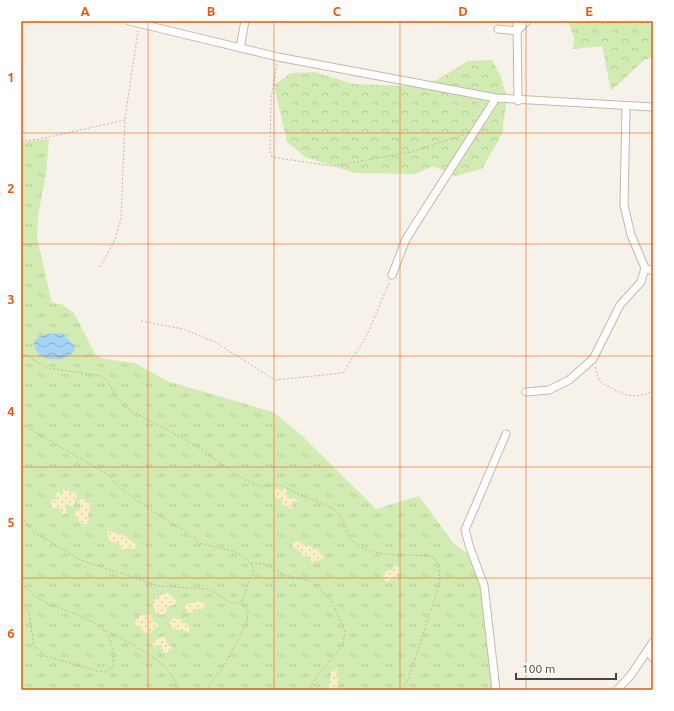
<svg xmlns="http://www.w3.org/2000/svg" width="674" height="711" font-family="Ubuntu,sans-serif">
<defs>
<pattern id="grass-tufts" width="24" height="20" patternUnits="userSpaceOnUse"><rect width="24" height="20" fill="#d2ebb2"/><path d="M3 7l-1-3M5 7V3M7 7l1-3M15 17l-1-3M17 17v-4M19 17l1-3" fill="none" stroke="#b6cb9a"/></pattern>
<pattern id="forest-crowns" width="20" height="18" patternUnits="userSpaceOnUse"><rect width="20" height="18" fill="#d2ebb2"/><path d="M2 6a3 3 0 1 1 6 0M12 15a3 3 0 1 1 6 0" fill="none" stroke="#b6cb9a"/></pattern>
<pattern id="sand-dots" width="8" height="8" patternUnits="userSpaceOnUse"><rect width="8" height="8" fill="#faefc6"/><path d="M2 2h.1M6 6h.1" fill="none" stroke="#d8ceab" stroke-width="1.8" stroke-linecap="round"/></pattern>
<pattern id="water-waves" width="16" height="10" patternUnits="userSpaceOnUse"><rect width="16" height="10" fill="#a5d4f4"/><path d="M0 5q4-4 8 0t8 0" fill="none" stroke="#88aec7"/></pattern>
</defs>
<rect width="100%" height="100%" fill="#f6f2ea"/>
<polygon fill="url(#grass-tufts)" points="49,139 46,174 38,215 37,238 52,303 61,304 74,313 95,354 104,359 135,363 167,381 273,412 300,434 376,509 419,496 454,544 468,554 481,587 496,690 21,690 21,142"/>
<g fill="url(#forest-crowns)">
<polygon points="568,21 653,21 653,57 644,60 611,91 602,46 573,49 574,37"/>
<polygon points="492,60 501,77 507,98 502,134 482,169 455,176 433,166 415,174 355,173 305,157 287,142 274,85 291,73 314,72 354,84 402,86 437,80 468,61"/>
</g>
<g fill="url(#sand-dots)">
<polygon points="277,488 281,490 284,488 286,489 287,498 295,498 297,501 292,504 293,508 290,509 286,505 282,506 282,499 276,499 274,491"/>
<polygon points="63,489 66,489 71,493 75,492 77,496 73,507 65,503 66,513 63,515 59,508 52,508 50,503 52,500 57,499 56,494 58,492 61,495 63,493"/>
<polygon points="82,498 88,502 91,507 88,514 89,520 86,524 81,524 75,515 76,510 81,508 79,500"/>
<polygon points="107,531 122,534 135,543 136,548 134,549 127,548 122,550 118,543 109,542"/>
<polygon points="294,541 298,541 304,545 310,546 313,550 316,549 319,553 323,553 324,558 312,563 308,556 303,557 300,551 294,548 292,544"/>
<polygon points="395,565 401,567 399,571 401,574 396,575 397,578 394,580 390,579 388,582 384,580 383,576 387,571 392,570"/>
<polygon points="167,593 170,593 176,601 175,604 167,607 166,614 159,615 155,611 153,603 158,596"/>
<polygon points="199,601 205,603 204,608 195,610 192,613 185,611 185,607 187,604"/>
<polygon points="142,614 145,616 150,614 153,621 158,624 158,626 148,634 144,633 141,626 136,625 135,623 137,618"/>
<polygon points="174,618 181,619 190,627 190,632 171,628 170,622"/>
<polygon points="164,636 167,639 166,643 172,647 172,650 166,653 160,650 162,647 161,645 153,646 152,642"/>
<polygon points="337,667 336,676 339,680 337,686 338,690 329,690 331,672"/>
</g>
<path fill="url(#water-waves)" d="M 62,333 L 74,345 L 75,350 C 66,365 35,362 34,343 C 39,332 51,334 62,333 Z"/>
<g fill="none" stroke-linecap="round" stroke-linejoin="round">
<g stroke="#c2baac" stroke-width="9">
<g id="street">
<polyline points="129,21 278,57 496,98 653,107"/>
<polyline points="517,21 518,101"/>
<polyline points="498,29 517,31 527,21"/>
<polyline points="240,48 245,21"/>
<polyline points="645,268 653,271"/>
<polyline points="392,275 406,239 496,98"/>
<polyline points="526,392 549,390 569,380 593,359 620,305 641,282 645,268 631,235 624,205 626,107"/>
<polyline points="647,651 653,658"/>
<polyline points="496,690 484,585 470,548 465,530 506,434"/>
<polyline points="617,690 631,675 653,642"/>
</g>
</g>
<g stroke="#c4b69d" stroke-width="1" stroke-dasharray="2 2" stroke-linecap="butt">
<polyline points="277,64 271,98 270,151 272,157 332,166 411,152 465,134"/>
<polyline points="125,119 138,31"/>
<polyline points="21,141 40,139 125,120 121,219 114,242 100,267"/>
<polyline points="141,321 183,329 215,342 275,380 343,373 366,337 390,281"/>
<path d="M 21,353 L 48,368 L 101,376 C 112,382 114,401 130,410 C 152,422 174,433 196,446 C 213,457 239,479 257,485 C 264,488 271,484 278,485 C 289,487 295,494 305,497 C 315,501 324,503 333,509 C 353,523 337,539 368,550 C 389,558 413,553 434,557 L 439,569 L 440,582 L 409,677 L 401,690"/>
<path d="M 595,367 L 599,381 C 618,392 631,402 653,391"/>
<path d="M 21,424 L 107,474 L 124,491 L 157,514 L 189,534 L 199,543 L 235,552 L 243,556 L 253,565 L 254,571 C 247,580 248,591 241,602 L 233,604 L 209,589 L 159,586 L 81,560 L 35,533 L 21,517"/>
<polyline points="251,563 264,564 285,575 311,581 331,600 345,631 343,645 316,677 309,690"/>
<path d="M 21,583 C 28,590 36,598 45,602 C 76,618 119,618 113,667 L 106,672 L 98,671 L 45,656 L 34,646 L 29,612 L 21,601"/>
<path d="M 103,629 C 126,642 174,661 178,690"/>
<polyline points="205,690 224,666 247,623 248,612 242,603"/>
</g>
<use href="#street" stroke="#fff" stroke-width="7"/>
</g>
<path fill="none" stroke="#e8590c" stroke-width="1" stroke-opacity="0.55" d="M 148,21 L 148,690M 274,21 L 274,690M 400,21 L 400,690M 526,21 L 526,690M 21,133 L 653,133M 21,244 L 653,244M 21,356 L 653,356M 21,467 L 653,467M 21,578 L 653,578"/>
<rect width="674" height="711" fill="none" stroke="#ffffff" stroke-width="44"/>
<path d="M516 673v6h100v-6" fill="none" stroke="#4a4338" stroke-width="2"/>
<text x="522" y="673" font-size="12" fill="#4a4338" stroke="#ffffff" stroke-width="3" paint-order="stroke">100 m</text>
<rect x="22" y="22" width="630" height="667" fill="none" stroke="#e8590c" stroke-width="1.5"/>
<g font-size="13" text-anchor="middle" font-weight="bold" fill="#e8590c">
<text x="85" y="16">A</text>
<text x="211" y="16">B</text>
<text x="337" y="16">C</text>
<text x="463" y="16">D</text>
<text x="589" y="16">E</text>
<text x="11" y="82">1</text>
<text x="11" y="193">2</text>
<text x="11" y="304">3</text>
<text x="11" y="416">4</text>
<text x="11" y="527">5</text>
<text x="11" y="638">6</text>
</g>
</svg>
